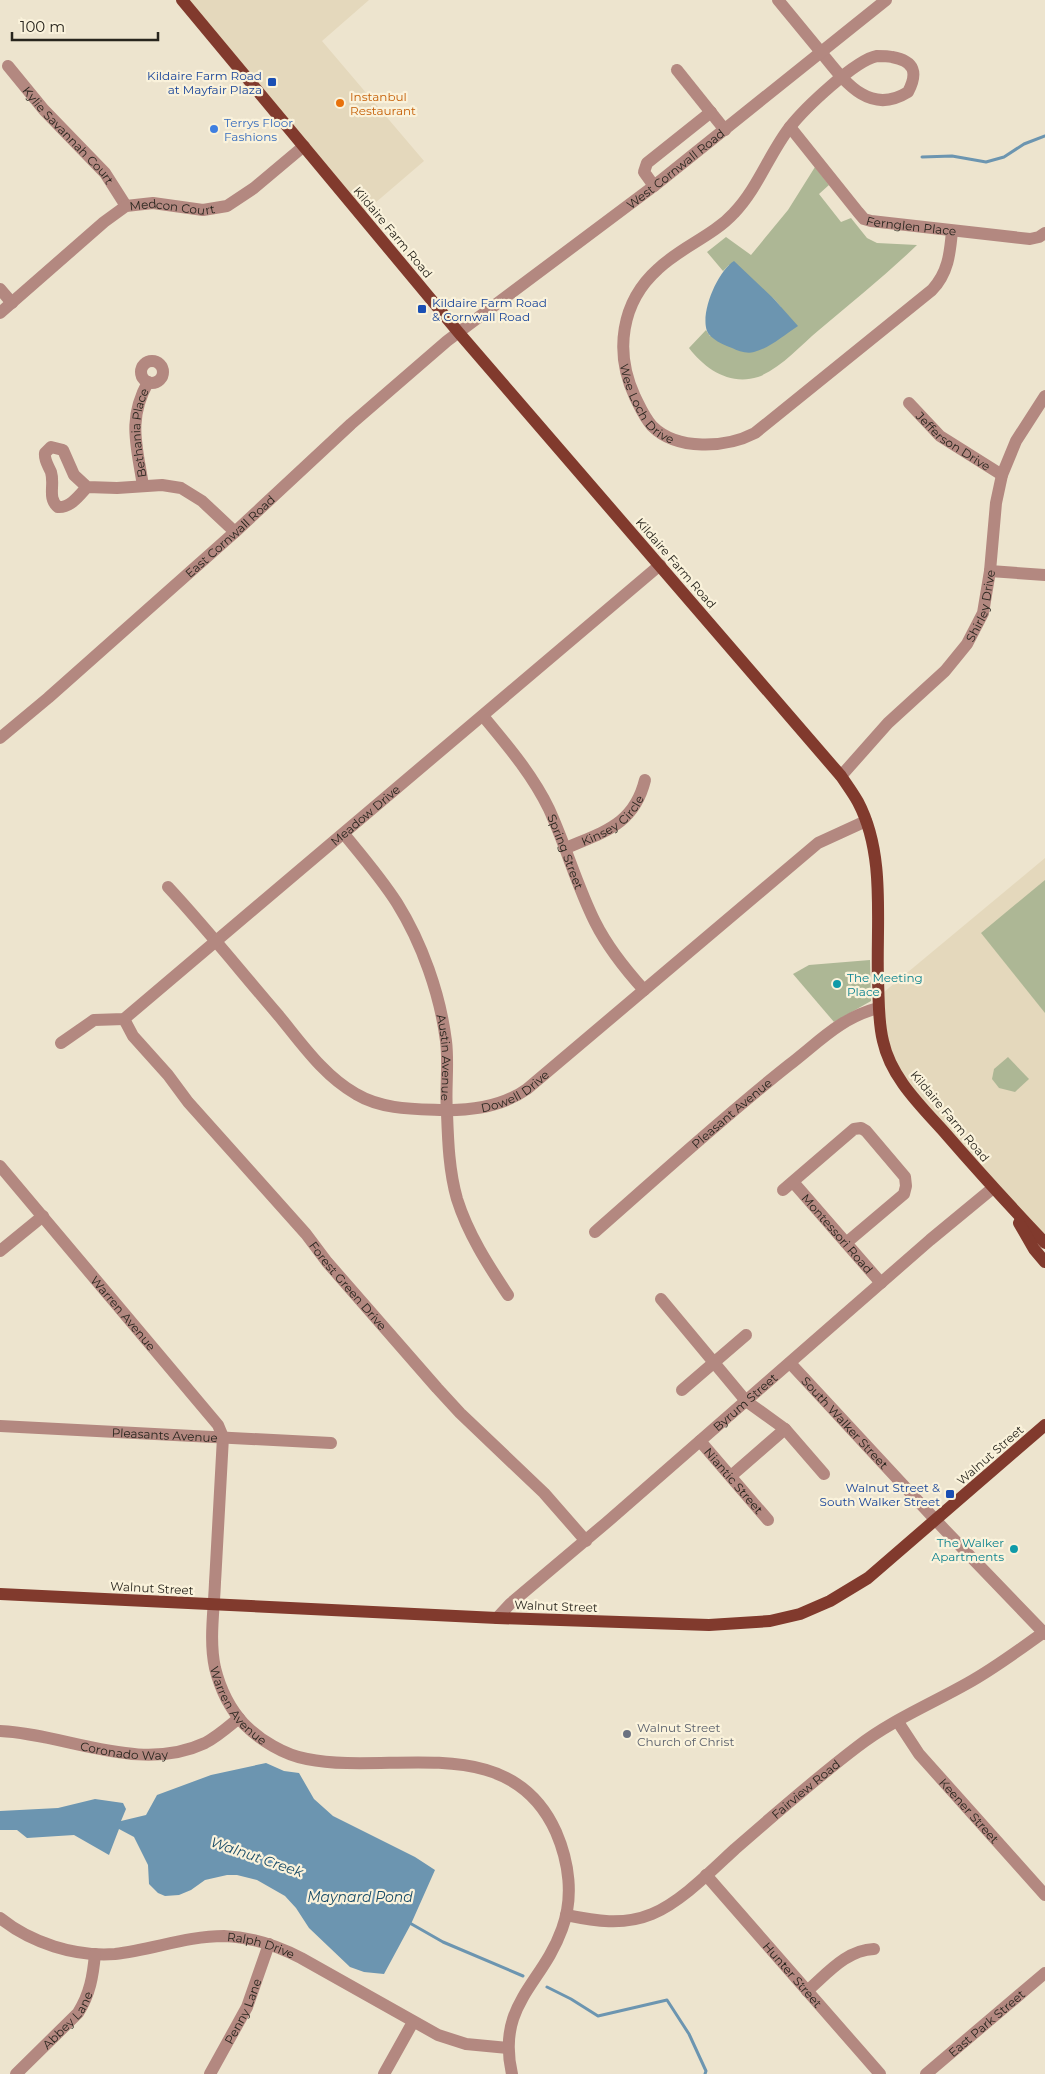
<svg xmlns="http://www.w3.org/2000/svg" width="1045" height="2074" font-family="Montserrat,sans-serif">
<rect width="100%" height="100%" fill="#ede4ce"/>
<g fill="#e4d8bc">
<polygon points="182,0 369,0 322,41 424,161 361,215"/>
<polygon points="1045,858 1045,1249 893,1068 878,997"/>
</g>
<g fill="#adb795">
<path d="M 815,167 L 829,185 L 819,194 L 841,222 L 851,218 L 867,238 L 877,243 L 917,245 C 886,275 852,302 819,330 C 801,345 780,369 758,377 C 730,386 705,369 689,348 L 706,330 L 710,336 L 781,307 L 774,299 L 729,265 L 723,271 L 707,252 L 726,237 L 751,255 L 788,210 Z"/>
<polygon points="1045,880 1045,1013 981,933"/>
<polygon points="870,960 871,1001 834,1022 793,974 809,965"/>
<polygon points="1008,1057 1029,1079 1015,1092 999,1088 992,1079 994,1069"/>
</g>
<g fill="#6c95b0">
<path d="M 734,261 L 774,299 L 798,326 C 784,335 770,348 754,352 C 747,354 738,351 732,348 C 724,345 710,339 707,331 C 700,312 718,271 734,261 Z"/>
<polygon points="266,1763 284,1771 299,1773 314,1799 333,1816 415,1857 435,1870 411,1924 384,1974 364,1972 350,1967 309,1928 296,1908 285,1896 257,1880 237,1875 227,1875 205,1880 191,1890 179,1895 165,1896 158,1893 149,1884 148,1865 134,1837 119,1829 109,1855 74,1835 27,1838 17,1830 0,1830 0,1811 58,1808 95,1799 123,1803 126,1809 121,1821 146,1815 157,1795 211,1775"/>
</g>
<g fill="none" stroke-linecap="round" stroke-linejoin="round">
<g stroke="#6c95b0" stroke-width="3">
<polyline points="922,157 952,156 986,162 1004,157 1024,144 1045,136"/>
<polyline points="408,1922 443,1942 523,1976"/>
<polyline points="547,1987 571,1999 598,2016 667,2000 689,2034 706,2071 705,2074"/>
</g>
<g stroke="#b38880" stroke-width="12">
<path id="s1" d="M 778,0 C 792,17 806,34 820,51 C 843,79 868,117 908,92 C 918,73 915,61 892,57 C 888,56 882,56 877,56 C 855,60 804,109 790,127 C 769,154 758,188 734,213 C 713,236 681,247 658,269 C 621,302 614,352 635,397 C 640,407 644,417 652,426 C 677,451 726,448 755,433 L 932,290 C 948,273 950,254 952,231"/>
<path id="s2" d="M 8,66 L 44,110 L 105,173 L 126,206"/>
<polyline points="677,70 725,130"/>
<path id="s3" d="M 790,127 L 858,212 L 864,219 L 871,221 L 1030,239 L 1039,237 L 1045,233"/>
<polyline points="654,186 644,172 647,163 711,112"/>
<polyline points="0,289 12,303"/>
<path id="s4" d="M 0,313 L 104,222 L 126,206 L 153,203 L 203,210 L 227,206 L 254,188 L 304,146"/>
<circle cx="152" cy="372" r="11"/>
<path id="s5" d="M 909,403 L 940,436 L 1002,475"/>
<path id="s6" d="M 143,486 C 137,446 127,420 148,382"/>
<path d="M 87,487 L 74,475 L 63,450 L 51,447 L 45,453 C 44,460 48,465 51,472 C 55,485 47,498 58,507 C 70,508 79,496 87,487 L 117,488 L 162,485 L 181,488 L 202,501 L 235,532"/>
<polyline points="990,571 1045,575"/>
<path id="s7" d="M 483,716 C 507,745 532,774 549,809 C 566,846 577,886 595,922 C 608,948 625,969 644,990"/>
<path id="s8" d="M 0,738 L 48,698 L 235,532 L 351,424 L 447,341 L 654,186 L 886,0"/>
<path id="s9" d="M 841,776 L 888,723 L 945,671 L 967,644 L 983,613 L 990,571 L 996,503 L 1002,475 L 1016,441 L 1045,396"/>
<path id="s10" d="M 344,834 C 362,856 381,878 397,903 C 422,943 440,994 446,1041 C 449,1065 445,1089 447,1113 C 448,1141 449,1171 457,1199 C 468,1234 488,1265 508,1295"/>
<path id="s11" d="M 566,848 C 603,832 634,825 645,780"/>
<path id="s12" d="M 168,887 C 207,929 242,973 279,1016 C 302,1044 324,1076 356,1094 C 381,1109 412,1109 440,1110 C 471,1111 502,1107 527,1089 L 818,843 L 866,821"/>
<path id="s13" d="M 124,1019 L 133,1036 L 168,1075 L 188,1102 L 306,1234 L 327,1262 L 437,1388 L 460,1413 L 544,1493 L 586,1541"/>
<path id="s14" d="M 61,1043 L 94,1020 L 124,1019 L 660,565"/>
<path id="s15" d="M 0,1166 L 218,1425 L 223,1437 C 220,1486 218,1534 215,1582 C 214,1611 209,1640 215,1668 C 220,1688 230,1709 244,1724 C 260,1740 284,1755 307,1759 C 392,1776 510,1729 556,1832 C 569,1862 574,1897 562,1929 C 542,1985 496,2004 512,2074"/>
<path id="s16" d="M 793,1182 L 881,1283"/>
<polyline points="783,1190 854,1129 861,1128 866,1131 905,1177 906,1186 904,1194 846,1243"/>
<path id="s17" d="M 595,1232 C 659,1176 722,1118 789,1065 C 819,1042 840,1018 878,1008"/>
<polyline points="0,1251 43,1216"/>
<polyline points="661,1299 746,1401 785,1429 824,1474"/>
<path id="s18" d="M 790,1363 L 944,1529 L 1045,1634"/>
<polyline points="682,1390 746,1335"/>
<path id="s19" d="M 0,1426 L 331,1443"/>
<path id="s20" d="M 700,1441 L 768,1520"/>
<polyline points="731,1476 785,1429"/>
<path id="s21" d="M 497,1618 L 510,1604 L 606,1523 L 930,1240 L 993,1188"/>
<path id="s22" d="M 898,1722 L 919,1754 L 1045,1895"/>
<path id="s23" d="M 0,1731 C 67,1734 139,1774 205,1743 C 217,1737 228,1727 239,1718"/>
<path id="s24" d="M 706,1875 L 880,2074"/>
<path id="s25" d="M 566,1915 C 595,1921 623,1926 652,1914 C 681,1902 711,1871 735,1849 C 775,1814 815,1779 857,1747 C 890,1721 931,1704 968,1683 C 995,1668 1019,1650 1044,1632"/>
<path id="s26" d="M 0,1918 C 31,1943 75,1957 115,1954 C 152,1950 187,1936 224,1936 C 251,1937 278,1946 301,1958 L 438,2035 L 466,2044 L 508,2048"/>
<path d="M 807,1991 C 827,1974 846,1950 874,1949"/>
<path id="s27" d="M 16,2074 L 78,2013 C 90,1994 93,1976 95,1954"/>
<path id="s28" d="M 210,2074 L 247,2007 L 269,1944"/>
<polyline points="384,2074 413,2022"/>
<path id="s29" d="M 926,2074 L 1045,1973"/>
</g>
<g stroke="#813a2d" stroke-width="12">
<path d="M 182,0 L 459,333 L 841,776 C 847,785 853,793 858,802 C 886,855 876,922 878,981 C 879,1001 878,1021 883,1041 C 891,1078 921,1106 946,1134 C 978,1171 1011,1207 1045,1243"/>
<polyline points="1019,1223 1034,1249 1045,1262"/>
<polyline points="0,1594 497,1618 709,1625 770,1621 800,1614 830,1601 868,1578 1045,1425"/>
</g>
</g>
<g fill="#1a4fb4" stroke="#faf2db" stroke-width="2">
<rect x="267" y="77" width="10" height="10" rx="2.5"/>
<rect x="417" y="304" width="10" height="10" rx="2.5"/>
<rect x="945" y="1489" width="10" height="10" rx="2.5"/>
</g>
<circle fill="#e8710a" stroke="#faf2db" stroke-width="2" cx="340" cy="103" r="5"/>
<circle fill="#3f7fe0" stroke="#faf2db" stroke-width="2" cx="214" cy="129" r="5"/>
<g fill="#0f9aa8" stroke="#faf2db" stroke-width="2">
<circle cx="837" cy="984" r="5"/>
<circle cx="1014" cy="1549" r="5"/>
</g>
<circle fill="#6b7280" stroke="#faf2db" stroke-width="2" cx="627" cy="1734" r="5"/>
<g text-anchor="middle" dominant-baseline="central" stroke-width="4.5" stroke-linejoin="round" paint-order="stroke">
<g font-size="12" fill="#164399" stroke="#faf2db" text-anchor="end">
<text x="262" y="75">Kildaire Farm Road<tspan x="262" dy="14">at Mayfair Plaza</tspan></text>
<text x="432" y="302" text-anchor="start">Kildaire Farm Road<tspan x="432" dy="14">&amp; Cornwall Road</tspan></text>
<text x="940" y="1487">Walnut Street &amp;<tspan x="940" dy="14">South Walker Street</tspan></text>
</g>
<g font-size="12" fill="#c56008" stroke="#faf2db" text-anchor="start">
<text x="350" y="96">Instanbul<tspan x="350" dy="14">Restaurant</tspan></text>
</g>
<g font-size="12" fill="#366cbe" stroke="#faf2db" text-anchor="start">
<text x="224" y="122">Terrys Floor<tspan x="224" dy="14">Fashions</tspan></text>
</g>
<g font-size="12" fill="#28251d" stroke="#faf2db">
<text stroke="none"><textPath href="#s2" startOffset="92">Kylie Savannah Court</textPath></text>
<text stroke="none"><textPath href="#s8" startOffset="884">West Cornwall Road</textPath></text>
<text stroke="none"><textPath href="#s4" startOffset="212">Medcon Court</textPath></text>
<text stroke="none"><textPath href="#s3" startOffset="166">Fernglen Place</textPath></text>
<text transform="translate(393 232) rotate(50)">Kildaire Farm Road</text>
<text stroke="none"><textPath href="#s1" startOffset="702">Wee Loch Drive</textPath></text>
<text stroke="none"><textPath href="#s6" startOffset="54">Bethania Place</textPath></text>
<text stroke="none"><textPath href="#s5" startOffset="59">Jefferson Drive</textPath></text>
<text stroke="none"><textPath href="#s8" startOffset="306">East Cornwall Road</textPath></text>
<text transform="translate(676 563) rotate(49)">Kildaire Farm Road</text>
<text stroke="none"><textPath href="#s9" startOffset="224">Shirley Drive</textPath></text>
<text stroke="none"><textPath href="#s14" startOffset="386">Meadow Drive</textPath></text>
<text stroke="none"><textPath href="#s11" startOffset="55">Kinsey Circle</textPath></text>
<text stroke="none"><textPath href="#s7" startOffset="160">Spring Street</textPath></text>
<text stroke="none"><textPath href="#s10" startOffset="251">Austin Avenue</textPath></text>
<text stroke="none"><textPath href="#s12" startOffset="446">Dowell Drive</textPath></text>
<text stroke="none"><textPath href="#s17" startOffset="181">Pleasant Avenue</textPath></text>
<text transform="translate(950 1116) rotate(50)">Kildaire Farm Road</text>
<text stroke="none"><textPath href="#s16" startOffset="68">Montessori Road</textPath></text>
<text stroke="none"><textPath href="#s13" startOffset="349">Forest Green Drive</textPath></text>
<text stroke="none"><textPath href="#s15" startOffset="192">Warren Avenue</textPath></text>
<text stroke="none"><textPath href="#s21" startOffset="329">Byrum Street</textPath></text>
<text stroke="none"><textPath href="#s18" startOffset="81">South Walker Street</textPath></text>
<text stroke="none"><textPath href="#s19" startOffset="165">Pleasants Avenue</textPath></text>
<text transform="translate(990 1455) rotate(-41)">Walnut Street</text>
<text stroke="none"><textPath href="#s20" startOffset="52">Niantic Street</textPath></text>
<text transform="translate(152 1588) rotate(3)">Walnut Street</text>
<text transform="translate(556 1606) rotate(2)">Walnut Street</text>
<text stroke="none"><textPath href="#s15" startOffset="628">Warren Avenue</textPath></text>
<text stroke="none"><textPath href="#s23" startOffset="126">Coronado Way</textPath></text>
<text stroke="none"><textPath href="#s25" startOffset="286">Fairview Road</textPath></text>
<text stroke="none"><textPath href="#s22" startOffset="114">Keener Street</textPath></text>
<text stroke="none"><textPath href="#s26" startOffset="272">Ralph Drive</textPath></text>
<text stroke="none"><textPath href="#s24" startOffset="132">Hunter Street</textPath></text>
<text stroke="none"><textPath href="#s28" startOffset="71">Penny Lane</textPath></text>
<text stroke="none"><textPath href="#s27" startOffset="75">Abbey Lane</textPath></text>
<text stroke="none"><textPath href="#s29" startOffset="79">East Park Street</textPath></text>
</g>
<g font-size="12" fill="#0d838f" stroke="#faf2db" text-anchor="start">
<text x="847" y="977">The Meeting<tspan x="847" dy="14">Place</tspan></text>
<text x="1004" y="1542" text-anchor="end">The Walker<tspan x="1004" dy="14">Apartments</tspan></text>
</g>
<g font-size="12" fill="#5b616d" stroke="#faf2db" text-anchor="start">
<text x="637" y="1727">Walnut Street<tspan x="637" dy="14">Church of Christ</tspan></text>
</g>
<g font-size="14" font-style="italic" fill="#164a67" stroke="#faf2db">
<text transform="translate(257 1857) rotate(19)">Walnut Creek</text>
<text x="360" y="1897">Maynard Pond</text>
</g>
</g>
<path d="M12 32v8h146v-8" fill="none" stroke="#28251d" stroke-width="2.5"/>
<text x="20" y="32" font-size="15" fill="#28251d" stroke="#faf2db" stroke-width="4" paint-order="stroke">100 m</text>
</svg>
